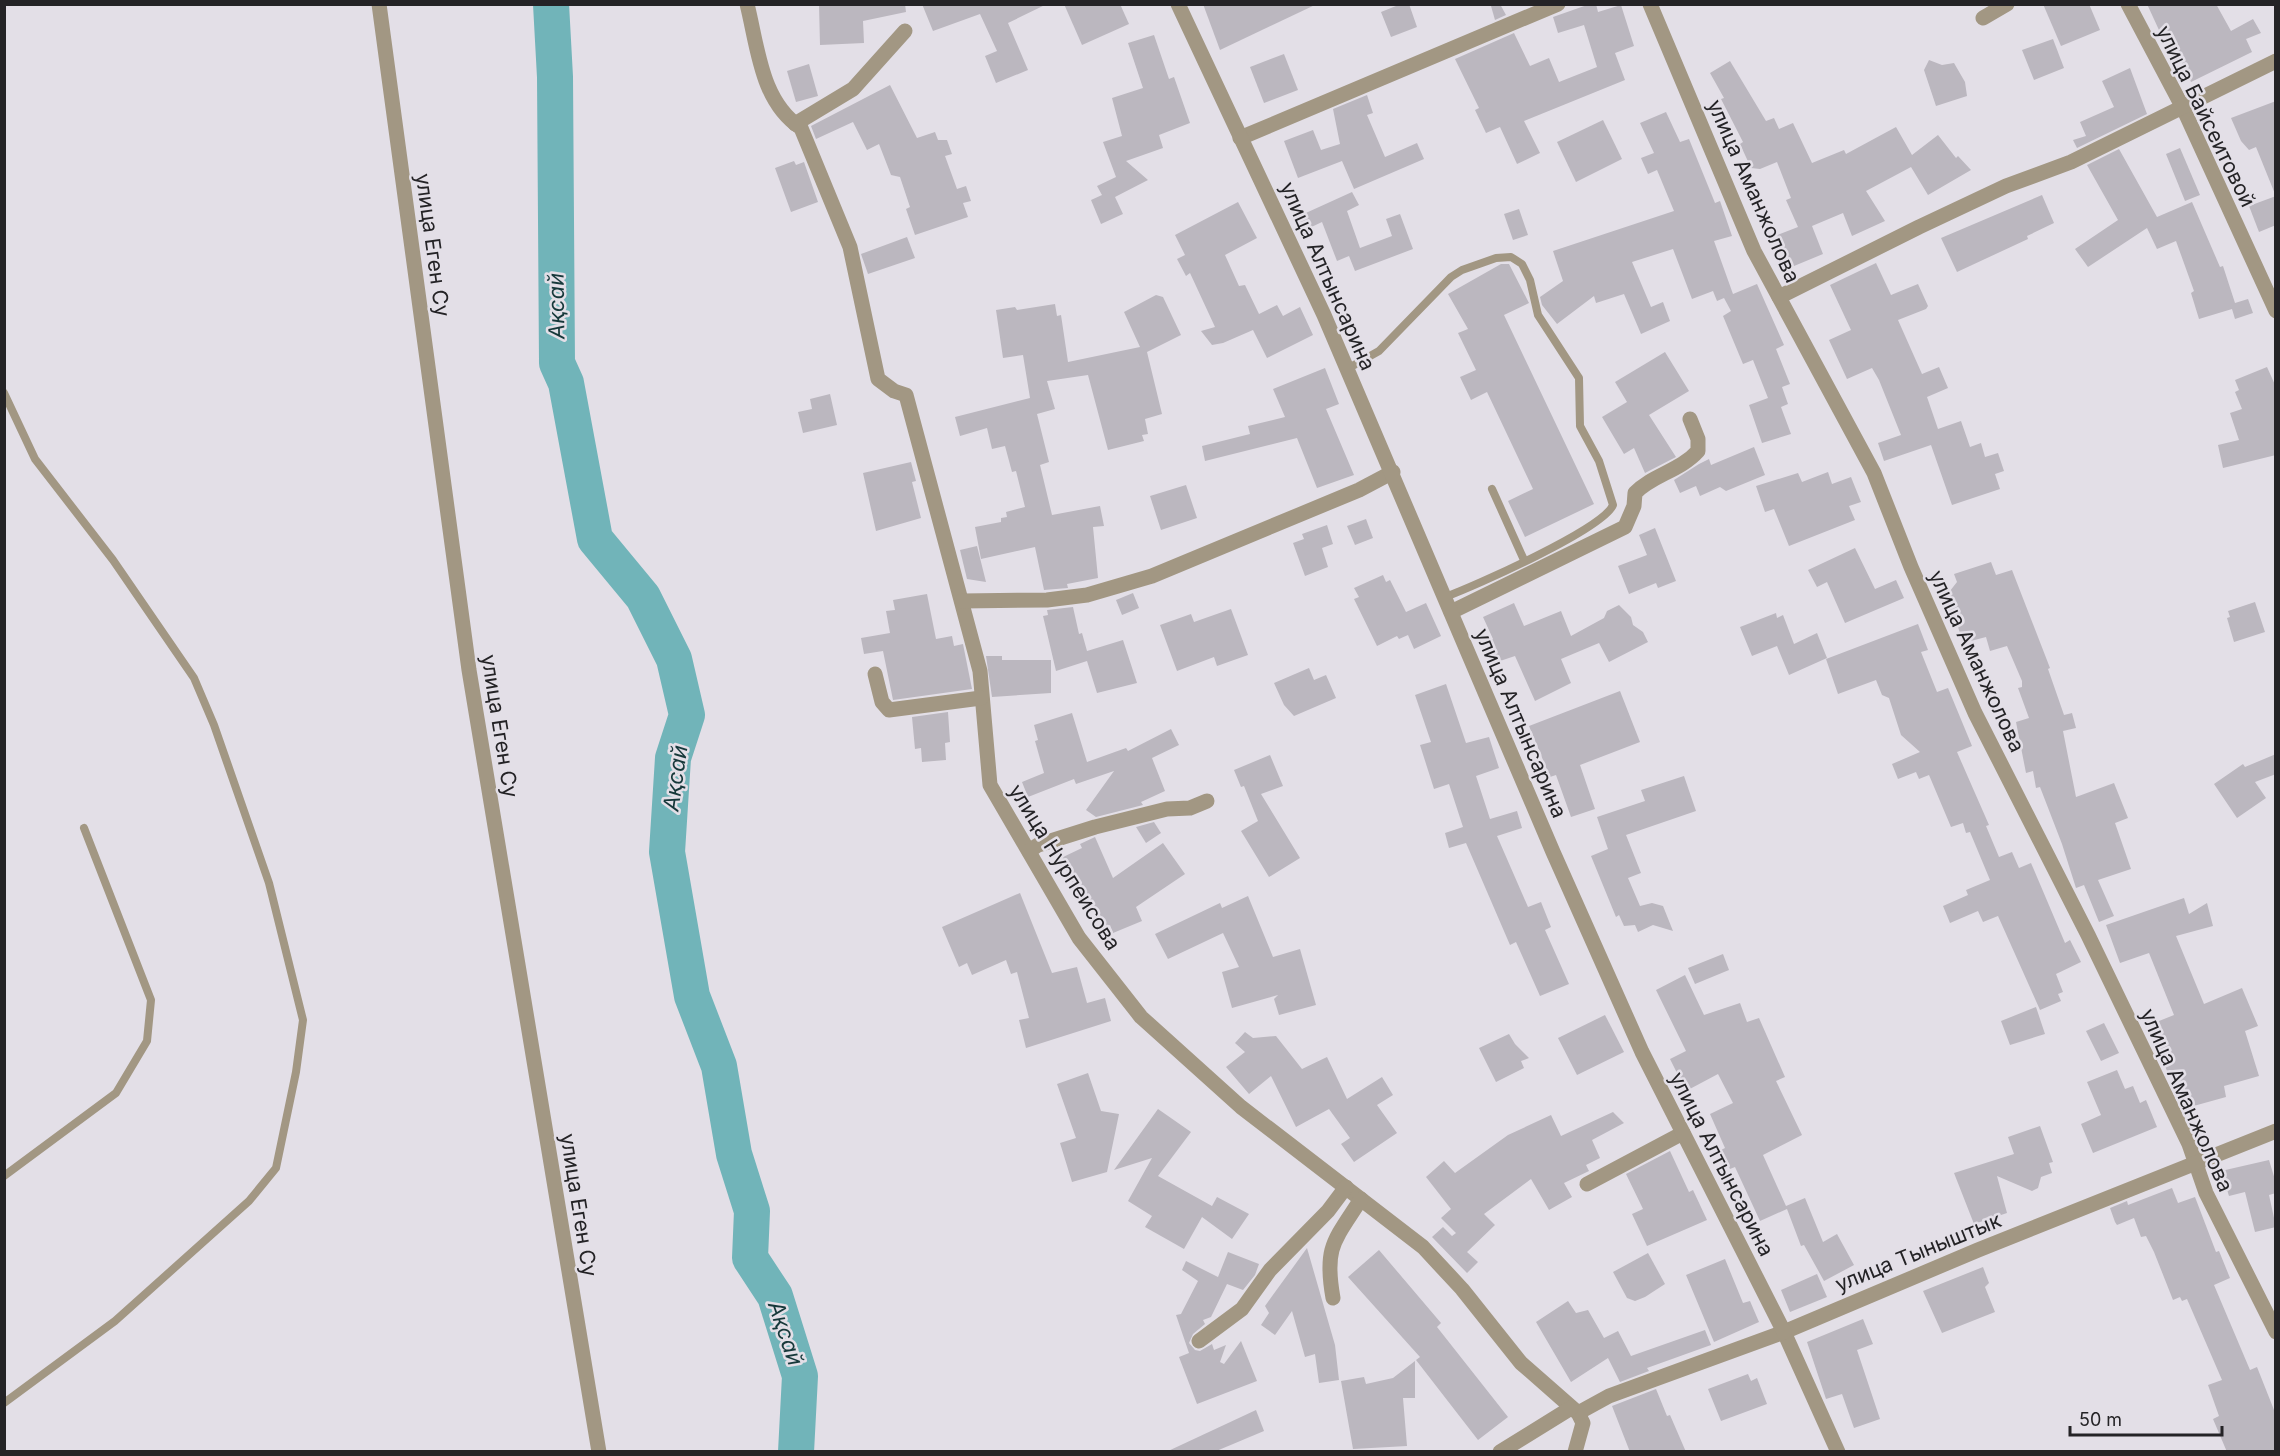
<svg xmlns="http://www.w3.org/2000/svg" width="2280" height="1456" font-family="Inter,sans-serif">
<rect width="100%" height="100%" fill="#e3dfe7"/>
<g fill="none" stroke-linecap="round" stroke-linejoin="round">
<polyline stroke="#71b4b9" stroke-width="36" points="551,4 555,77 557,363 566,383 595,539 643,597 674,659 687,715 673,758 667,852 692,996 719,1066 734,1154 752,1211 750,1258 775,1296 800,1376 796,1452"/>
</g>
<g fill="#bbb7bf">
<polygon points="819,4 905,4 906,12 863,21 864,43 820,45"/>
<polygon points="922,4 1047,4 1008,23 1028,70 996,83 985,56 997,51 980,14 933,31"/>
<polygon points="1064,4 1120,4 1129,24 1082,45"/>
<polygon points="1203,4 1317,4 1220,50"/>
<polygon points="1401,4 1409,4 1417,27 1391,37 1381,12"/>
<polygon points="1500,4 1506,15 1495,20 1491,6"/>
<polygon points="1590,4 1596,4 1598,12 1621,5 1634,46 1615,53 1625,80 1524,121 1540,153 1517,164 1500,127 1486,133 1475,110 1479,108 1455,59 1514,33 1530,66 1549,58 1559,82 1597,67 1584,25 1558,33 1553,17"/>
<polygon points="2043,4 2089,4 2100,30 2061,46"/>
<polygon points="2147,4 2216,4 2231,31 2253,19 2261,33 2246,39 2252,52 2191,82 2176,51 2170,54"/>
<polygon points="1154,35 1169,79 1174,77 1190,123 1159,135 1163,148 1126,161 1148,180 1115,197 1123,214 1101,224 1091,200 1102,195 1097,186 1116,177 1103,142 1122,136 1112,98 1143,88 1128,43"/>
<polygon points="2053,39 2064,68 2034,80 2022,50"/>
<polygon points="1284,54 1298,90 1264,103 1250,67"/>
<polygon points="1929,60 1942,65 1954,63 1965,82 1967,96 1936,106 1924,70"/>
<polygon points="1730,61 1766,121 1774,118 1779,129 1793,123 1812,163 1844,150 1846,154 1896,127 1912,155 1938,135 1956,158 1958,156 1971,170 1928,195 1911,167 1866,191 1885,221 1852,236 1843,213 1812,226 1823,254 1794,266 1770,238 1798,227 1786,200 1791,198 1777,162 1760,169 1751,168 1740,144 1743,142 1721,99 1724,98 1710,73"/>
<polygon points="809,64 818,96 796,102 787,71"/>
<polygon points="2130,68 2147,114 2077,148 2073,140 2086,136 2080,122 2114,107 2102,81"/>
<polygon points="890,85 917,138 935,132 938,140 947,140 952,154 945,156 957,189 966,186 971,201 963,203 968,217 915,235 906,209 910,207 900,177 891,175 879,144 867,150 853,122 816,139 811,126"/>
<polygon points="1367,95 1373,113 1367,115 1385,157 1417,143 1424,159 1354,189 1342,161 1298,178 1284,141 1313,130 1321,150 1340,144 1333,109"/>
<polygon points="2276,101 2276,194 2275,194 2256,147 2249,150 2241,141 2231,118"/>
<polygon points="1666,112 1680,142 1689,139 1715,203 1720,201 1732,236 1714,241 1733,294 1757,284 1784,345 1776,349 1790,384 1782,387 1788,404 1781,407 1791,434 1762,443 1749,405 1768,398 1753,360 1743,364 1723,316 1731,311 1724,298 1717,301 1713,291 1692,299 1673,249 1632,262 1651,307 1663,302 1670,321 1641,334 1624,294 1596,303 1594,296 1557,324 1542,305 1540,297 1563,281 1553,251 1674,211 1657,170 1648,174 1641,158 1654,153 1640,123"/>
<polygon points="1603,120 1622,159 1576,182 1557,142"/>
<polygon points="2180,148 2200,195 2185,201 2166,154"/>
<polygon points="2119,149 2157,217 2192,202 2220,267 2223,266 2235,303 2248,299 2253,313 2235,319 2232,309 2199,319 2191,293 2194,291 2176,241 2157,249 2147,228 2088,267 2075,249 2118,220 2087,165"/>
<polygon points="794,161 796,165 804,162 818,202 791,212 775,168"/>
<polygon points="1352,192 1359,205 1347,211 1360,248 1392,236 1386,219 1400,214 1413,249 1355,271 1349,256 1337,261 1322,222 1303,231 1297,217"/>
<polygon points="2042,195 2054,223 2027,236 2028,239 1957,272 1941,238"/>
<polygon points="2276,196 2276,225 2259,232 2249,206"/>
<polygon points="1238,202 1257,238 1225,255 1239,286 1245,285 1259,314 1277,305 1283,316 1300,307 1313,335 1267,358 1253,330 1223,343 1212,345 1201,331 1215,327 1190,273 1186,276 1177,259 1185,255 1175,235"/>
<polygon points="1519,209 1528,235 1513,240 1504,214"/>
<polygon points="907,237 915,258 868,274 861,254"/>
<polygon points="1876,263 1891,295 1918,284 1928,306 1926,309 1898,320 1922,374 1939,367 1948,388 1927,397 1938,429 1961,421 1970,447 1981,443 1985,457 1998,453 2004,471 1995,474 2000,489 1952,505 1931,445 1884,461 1878,443 1901,435 1879,380 1872,368 1847,379 1829,340 1851,330 1830,285"/>
<polygon points="1501,264 1509,264 1529,303 1504,315 1594,504 1525,537 1508,501 1533,489 1487,392 1471,400 1460,377 1476,370 1458,333 1468,329 1448,294"/>
<polygon points="1156,295 1163,297 1181,335 1147,352 1162,414 1145,419 1148,434 1142,435 1144,441 1108,450 1088,375 1047,381 1055,409 1037,414 1049,462 1040,465 1052,515 1100,506 1104,526 1093,527 1098,578 1067,584 1068,588 1044,590 1035,547 981,559 975,527 1001,522 1001,518 1007,517 1006,512 1025,507 1016,471 1012,472 1005,446 992,449 987,428 960,436 955,417 1030,398 1023,355 1003,358 996,310 1015,307 1017,310 1055,304 1057,316 1061,315 1068,362 1140,347 1124,312"/>
<polygon points="1665,352 1689,391 1649,415 1676,457 1645,473 1634,448 1624,454 1602,417 1627,402 1615,382"/>
<polygon points="2267,367 2276,387 2276,455 2223,468 2218,445 2239,440 2230,413 2242,409 2235,392 2239,390 2235,380"/>
<polygon points="1325,368 1339,404 1326,409 1354,475 1317,488 1297,438 1205,461 1202,446 1250,434 1248,426 1285,417 1273,389"/>
<polygon points="830,394 837,425 803,433 798,412 812,409 810,399"/>
<polygon points="1754,447 1765,475 1726,491 1720,487 1700,496 1696,486 1680,493 1674,480 1699,464 1709,459 1711,465"/>
<polygon points="911,462 916,481 912,482 921,518 876,531 863,473"/>
<polygon points="1828,472 1832,484 1851,477 1861,502 1849,506 1855,520 1789,546 1774,509 1765,512 1756,486 1798,473 1802,482"/>
<polygon points="1186,485 1197,518 1161,530 1150,496"/>
<polygon points="1366,519 1373,538 1355,545 1347,526"/>
<polygon points="1327,525 1333,544 1322,548 1328,567 1305,576 1293,543 1304,539 1302,534"/>
<polygon points="1655,528 1676,581 1658,588 1656,583 1629,594 1618,566 1647,555 1639,535"/>
<polygon points="977,546 986,582 967,579 960,550"/>
<polygon points="1855,548 1875,589 1896,580 1904,598 1845,623 1827,582 1817,587 1808,570"/>
<polygon points="1991,562 1996,575 2012,570 2050,668 2048,669 2064,715 2072,713 2076,728 2063,731 2076,797 2114,783 2128,818 2115,823 2131,869 2098,880 2114,916 2099,922 2084,885 2076,888 2062,844 2040,787 2036,788 2033,771 2026,773 2016,722 2029,718 2018,688 2022,687 2022,681 2007,646 1990,651 1986,637 1963,643 1958,627 1947,608 1946,596 1957,582 1954,574"/>
<polygon points="1383,575 1386,582 1390,580 1406,612 1426,603 1441,636 1414,649 1408,635 1399,639 1397,636 1377,646 1354,599 1359,597 1354,588"/>
<polygon points="1133,593 1139,608 1122,615 1116,600"/>
<polygon points="927,594 936,639 952,636 954,646 963,644 972,689 893,700 883,651 864,654 861,638 890,633 886,611 895,610 893,600"/>
<polygon points="2255,602 2265,632 2234,642 2227,618 2230,617 2228,611"/>
<polygon points="1514,603 1524,626 1561,611 1571,636 1604,618 1607,611 1619,605 1631,617 1633,625 1643,632 1648,642 1609,662 1599,643 1561,659 1571,683 1535,701 1515,656 1497,662 1488,649 1488,641 1493,639 1483,617"/>
<polygon points="1073,607 1079,634 1082,633 1087,651 1123,640 1137,683 1097,693 1087,661 1056,671 1043,616 1048,615 1047,610"/>
<polygon points="1231,609 1248,655 1217,666 1214,657 1177,671 1160,625 1191,614 1194,622"/>
<polygon points="1776,613 1777,618 1783,615 1794,644 1817,633 1827,658 1789,675 1777,646 1752,656 1740,627"/>
<polygon points="1918,624 1928,650 1921,652 1937,692 1948,688 1972,746 1957,752 1989,825 1986,826 1999,857 2012,852 2019,868 2031,863 2065,943 2070,940 2081,962 2056,974 2063,992 2058,994 2061,1001 2040,1010 1998,916 1983,922 1978,911 1950,923 1943,906 1968,895 1966,890 1990,880 1970,832 1966,833 1963,823 1951,827 1929,775 1919,779 1916,772 1898,779 1892,764 1920,752 1901,735 1889,698 1882,695 1876,680 1838,694 1826,659"/>
<polygon points="986,656 1002,656 1002,660 1051,660 1051,693 992,697"/>
<polygon points="1309,668 1314,680 1326,675 1336,698 1294,716 1284,705 1274,683"/>
<polygon points="1446,684 1466,743 1489,737 1499,768 1476,776 1490,819 1517,811 1522,828 1497,836 1528,907 1541,902 1551,927 1545,930 1569,984 1540,996 1516,942 1510,945 1466,843 1449,848 1445,833 1463,827 1449,784 1434,789 1420,745 1431,742 1415,695"/>
<polygon points="1620,691 1640,742 1580,765 1595,809 1571,817 1556,775 1550,777 1529,726"/>
<polygon points="948,712 950,742 945,743 946,760 922,762 921,748 915,749 912,717"/>
<polygon points="1072,713 1087,762 1126,748 1128,751 1171,729 1179,745 1152,758 1165,791 1141,802 1143,805 1096,817 1086,810 1114,771 1076,784 1074,779 1028,797 1022,782 1044,773 1035,741 1038,740 1034,725"/>
<polygon points="2276,754 2276,774 2255,782 2266,798 2237,818 2214,784 2243,764 2245,767"/>
<polygon points="1270,755 1283,786 1261,794 1300,858 1269,877 1241,831 1258,821 1244,786 1241,787 1234,770"/>
<polygon points="1684,776 1696,811 1626,835 1641,873 1628,878 1640,906 1652,903 1663,906 1673,931 1653,925 1638,932 1635,925 1624,926 1619,915 1616,917 1591,856 1608,849 1597,817 1645,801 1641,790"/>
<polygon points="1154,822 1161,833 1146,843 1136,827"/>
<polygon points="1095,837 1113,878 1163,843 1185,874 1136,907 1142,921 1113,933 1110,925 1103,928 1092,904 1083,907 1061,858 1082,848 1080,844"/>
<polygon points="1020,893 1052,973 1077,967 1087,1003 1105,998 1111,1021 1026,1048 1019,1020 1029,1018 1017,972 1011,974 1006,960 972,975 967,963 959,967 942,927"/>
<polygon points="1248,896 1273,957 1300,949 1316,1005 1279,1015 1274,999 1278,995 1232,1008 1222,972 1239,967 1223,933 1168,959 1155,934 1220,903 1222,908"/>
<polygon points="2184,898 2189,914 2207,903 2213,926 2176,936 2204,1004 2242,988 2258,1026 2245,1031 2259,1076 2224,1086 2226,1097 2190,1107 2184,1086 2178,1088 2171,1070 2167,1071 2149,1025 2174,1015 2149,953 2120,963 2106,925"/>
<polygon points="1723,954 1729,970 1695,984 1688,968"/>
<polygon points="1685,975 1704,1015 1740,1003 1747,1022 1759,1018 1785,1077 1776,1081 1802,1135 1763,1155 1786,1206 1805,1198 1823,1242 1837,1234 1854,1265 1824,1281 1804,1245 1801,1246 1787,1209 1760,1221 1735,1167 1730,1169 1721,1150 1725,1148 1710,1114 1733,1103 1718,1074 1686,1091 1670,1059 1686,1051 1656,990"/>
<polygon points="2036,1007 2045,1034 2010,1045 2001,1021"/>
<polygon points="1605,1015 1624,1052 1577,1075 1558,1038"/>
<polygon points="2104,1023 2119,1053 2101,1061 2086,1031"/>
<polygon points="1245,1032 1253,1038 1276,1036 1302,1069 1327,1057 1347,1099 1382,1077 1393,1095 1377,1105 1397,1133 1354,1162 1341,1144 1350,1138 1329,1109 1296,1127 1271,1076 1249,1094 1226,1067 1245,1052 1235,1043"/>
<polygon points="1509,1034 1515,1044 1529,1058 1521,1061 1524,1068 1496,1082 1479,1048"/>
<polygon points="2117,1070 2125,1089 2133,1086 2140,1103 2146,1100 2157,1127 2093,1153 2081,1124 2101,1115 2087,1082"/>
<polygon points="1088,1073 1101,1111 1119,1114 1107,1172 1072,1182 1060,1143 1076,1138 1057,1084"/>
<polygon points="1158,1109 1191,1132 1158,1176 1212,1206 1217,1197 1249,1214 1232,1239 1202,1217 1184,1249 1145,1227 1152,1216 1128,1201 1152,1158 1114,1170"/>
<polygon points="1613,1112 1624,1123 1592,1140 1600,1158 1586,1165 1589,1171 1564,1183 1572,1197 1549,1210 1531,1179 1484,1214 1495,1225 1467,1252 1478,1262 1467,1273 1432,1237 1443,1227 1452,1236 1456,1233 1441,1218 1451,1209 1426,1177 1444,1161 1455,1173 1508,1135 1551,1115 1561,1136"/>
<polygon points="2040,1126 2053,1162 2049,1163 2052,1173 2041,1177 2038,1188 2032,1191 1997,1176 2007,1213 1974,1224 1954,1173 2014,1154 2008,1137"/>
<polygon points="1670,1151 1689,1192 1693,1190 1707,1220 1647,1246 1632,1214 1643,1209 1626,1174"/>
<polygon points="2269,1160 2276,1183 2276,1193 2269,1195 2276,1227 2255,1232 2245,1192 2229,1196 2221,1171"/>
<polygon points="2172,1188 2178,1203 2195,1197 2216,1252 2219,1251 2230,1278 2214,1285 2250,1370 2257,1367 2276,1415 2276,1452 2227,1452 2213,1419 2219,1416 2208,1385 2222,1380 2187,1299 2182,1301 2180,1297 2173,1300 2154,1252 2146,1236 2141,1237 2134,1218 2117,1225 2115,1222 2110,1208 2127,1201 2128,1205"/>
<polygon points="1307,1248 1335,1345 1339,1380 1319,1383 1315,1354 1305,1357 1292,1311 1275,1335 1261,1325 1269,1313 1265,1306"/>
<polygon points="1379,1250 1441,1323 1437,1327 1508,1417 1478,1440 1416,1360 1420,1357 1348,1277"/>
<polygon points="1228,1252 1259,1264 1255,1275 1243,1290 1227,1284 1211,1317 1203,1320 1205,1324 1193,1334 1189,1343 1195,1350 1200,1351 1212,1344 1214,1350 1226,1345 1220,1362 1224,1364 1241,1341 1257,1381 1197,1404 1179,1357 1189,1353 1176,1315 1181,1314 1198,1281 1182,1270 1186,1261 1218,1277"/>
<polygon points="1648,1253 1665,1284 1645,1297 1635,1301 1627,1298 1613,1272"/>
<polygon points="1725,1259 1743,1303 1750,1301 1759,1322 1714,1342 1686,1275"/>
<polygon points="1983,1267 1989,1283 1985,1287 1995,1312 1942,1333 1923,1291"/>
<polygon points="1817,1274 1827,1297 1790,1312 1781,1290"/>
<polygon points="1568,1301 1576,1313 1588,1310 1604,1338 1618,1331 1631,1356 1705,1330 1711,1345 1647,1368 1649,1371 1620,1382 1608,1358 1571,1382 1536,1322"/>
<polygon points="1863,1319 1873,1344 1857,1350 1880,1419 1854,1428 1842,1394 1826,1399 1807,1342"/>
<polygon points="1415,1361 1415,1398 1403,1398 1407,1446 1353,1449 1341,1381 1364,1377 1366,1384 1393,1378"/>
<polygon points="1748,1374 1751,1381 1757,1378 1767,1404 1721,1421 1708,1389"/>
<polygon points="1656,1389 1667,1416 1670,1415 1686,1452 1630,1452 1612,1406"/>
<polygon points="1256,1410 1264,1431 1214,1452 1166,1452"/>
</g>
<g fill="none" stroke-linecap="round" stroke-linejoin="round">
<g stroke="#a29783" stroke-width="8">
<path d="M 1347,369 L 1379,351 L 1451,277 L 1462,270 L 1496,258 L 1511,257 L 1522,264 L 1530,280 L 1538,315 L 1579,378 L 1580,426 L 1599,461 L 1613,505 C 1603,529 1475,586 1445,597"/>
<polyline points="4,393 35,459 113,560 194,678 214,725 269,883 303,1020 296,1072 276,1168 249,1201 115,1321 4,1403"/>
<polyline points="1492,489 1524,560"/>
<polyline points="4,1176 116,1093 147,1041 151,1000 84,828"/>
</g>
<g stroke="#a29783" stroke-width="15">
<polyline points="379,4 469,670 599,1452"/>
<path d="M 747,4 C 758,48 761,102 801,128 L 850,247 L 878,379 L 894,391 L 906,395 L 980,671 L 990,785 L 1079,938 L 1141,1017 L 1241,1107 L 1423,1247 L 1462,1289 L 1521,1363 L 1578,1413 L 1583,1423 L 1575,1452"/>
<polyline points="1650,4 1754,251 1874,473 1911,567 1975,713 2088,935 2189,1144 2206,1193 2276,1332"/>
<polyline points="2128,4 2183,108 2276,311"/>
<polyline points="1983,18 2007,4"/>
<polyline points="795,124 853,89 905,31"/>
<polyline points="1240,138 1558,4"/>
<polyline points="1779,297 1919,227 2006,186 2071,162 2276,61"/>
<polyline points="962,601 1047,600 1087,595 1152,576 1359,490 1393,472"/>
<path d="M 1451,612 L 1625,527 L 1634,506 L 1635,493 C 1652,475 1680,471 1698,451 L 1698,439 L 1690,419"/>
<polyline points="875,674 882,702 889,710 981,698"/>
<polyline points="1029,851 1038,845 1095,827 1167,809 1190,808 1207,801"/>
<polyline points="1587,1184 1683,1133"/>
<path d="M 1333,1298 C 1324,1247 1334,1241 1361,1199"/>
<polyline points="1784,1332 1838,1452"/>
<polyline points="1199,1341 1242,1309 1270,1270 1328,1211 1346,1187"/>
<polyline points="1578,1413 1609,1396 1784,1332 1978,1250 2276,1131"/>
<polyline points="1500,1452 1571,1408"/>
</g>
<polyline stroke="#a29783" stroke-width="15" points="1178,4 1324,315 1553,852 1642,1052 1784,1332"/>
</g>
<g text-anchor="middle" dominant-baseline="central" stroke-width="5" stroke-linejoin="round" paint-order="stroke">
<g font-size="21" fill="#242326" stroke="#e3dfe7">
<text transform="translate(2206 116) rotate(64)">улица Байсеитовой</text>
<text transform="translate(1754 191) rotate(66)">улица Аманжолова</text>
<text transform="translate(433 245) rotate(82)">улица Еген Су</text>
<text transform="translate(1328 276) rotate(66)">улица Алтынсарина</text>
<text transform="translate(1977 661) rotate(65)">улица Аманжолова</text>
<text transform="translate(1521 723) rotate(67)">улица Алтынсарина</text>
<text transform="translate(500 726) rotate(81)">улица Еген Су</text>
<text transform="translate(1065 867) rotate(58)">улица Нурпеисова</text>
<text transform="translate(2187 1100) rotate(66)">улица Аманжолова</text>
<text transform="translate(1722 1164) rotate(63)">улица Алтынсарина</text>
<text transform="translate(579 1205) rotate(81)">улица Еген Су</text>
<text transform="translate(1918 1252) rotate(-22)">улица Тыныштык</text>
</g>
<g font-size="22" font-style="italic" fill="#16383a" stroke="#e3dfe7">
<text transform="translate(556 306) rotate(-91)">Ақсай</text>
<text transform="translate(675 778) rotate(-82)">Ақсай</text>
<text transform="translate(786 1333) rotate(71)">Ақсай</text>
</g>
</g>
<rect width="2280" height="1456" fill="none" stroke="#242326" stroke-width="12"/>
<path d="M2070 1426v9h152v-9" fill="none" stroke="#242326" stroke-width="3"/>
<text x="2079" y="1426" font-size="18" fill="#242326" stroke="#e3dfe7" stroke-width="4.5" paint-order="stroke">50 m</text>
</svg>
